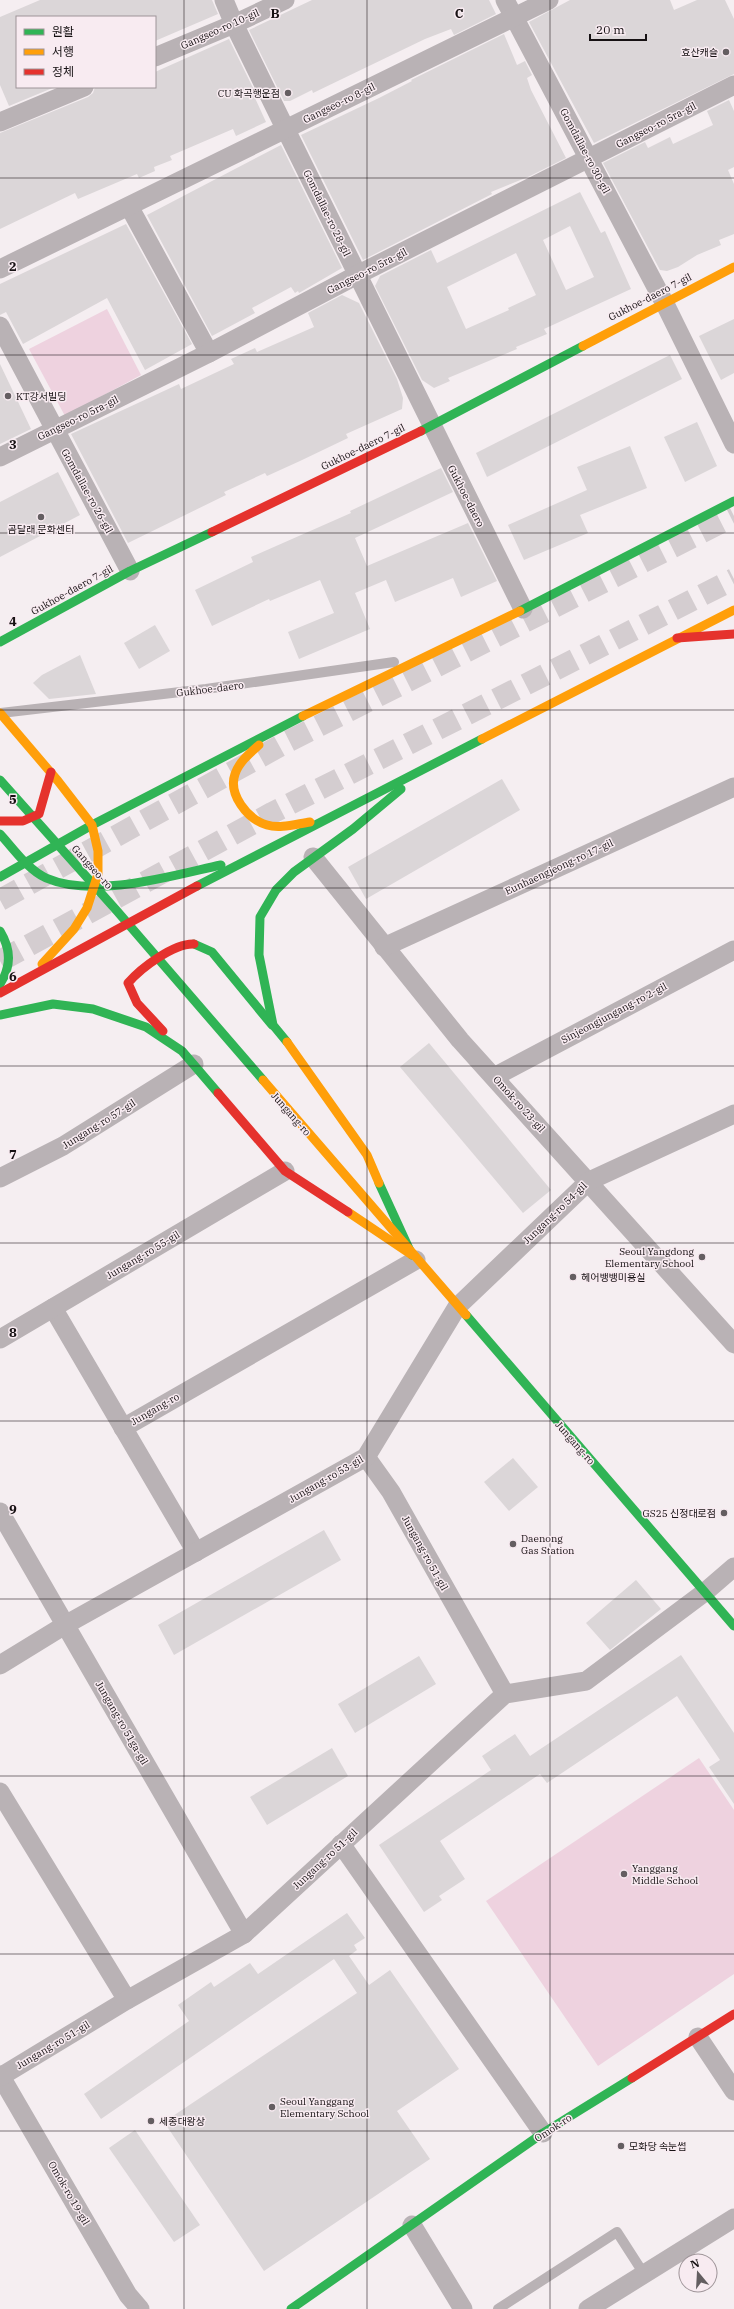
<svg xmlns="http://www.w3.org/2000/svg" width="734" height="2309" font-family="'IBM Plex Serif','Noto Sans KR',serif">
<rect width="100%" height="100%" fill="#f5eef1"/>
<g fill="#eed2df">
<polygon points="107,309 141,375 65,416 29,349"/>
<polygon points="699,1758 734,1810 734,1974 598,2066 486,1901"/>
</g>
<g fill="#dbd6d8" fill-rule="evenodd">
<polygon points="40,0 212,0 218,14 155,41 155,17 17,17 17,87 55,87 9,106 0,85 0,17"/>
<polygon points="312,0 489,0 496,14 454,35 451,29 425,39 313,93 312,90 290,101 284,101 249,30"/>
<polygon points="570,0 670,0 674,10 697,0 725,0 734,19 734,74 594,143 529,22"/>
<polygon points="504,34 517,65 525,61 532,75 527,78 531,90 566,158 528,177 491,192 492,194 363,260 301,135 379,98 412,81 411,80"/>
<polygon points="229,39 258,98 255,98 266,122 236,136 233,129 170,156 172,160 154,167 155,171 139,178 137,174 78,199 75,193 0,229 0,133 88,97 93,93 95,87 155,87 155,72"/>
<polygon points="729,100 734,111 734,167 728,170 734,184 734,234 719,240 721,245 697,255 678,267 667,271 660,270 603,163 645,142 648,148 670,137 673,144 713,125 707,111"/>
<polygon points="281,145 342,268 299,293 298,291 295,293 291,287 252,308 255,313 212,336 147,215"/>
<path d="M 580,192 L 601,233 L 605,231 L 631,289 L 544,329 L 547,334 L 516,347 L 517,349 L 448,378 L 450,381 L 434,388 L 422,380 L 375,286 L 380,276 L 431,250 L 437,263 ZM 570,226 L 594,277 L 566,290 L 543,240 ZM 516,253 L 536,295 L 508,308 L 509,310 L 466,329 L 447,287 Z"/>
<polygon points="126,224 192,344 145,370 107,298 23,344 6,312 0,315 0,284"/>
<polygon points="342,295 359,303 397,379 403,398 402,409 346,434 348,438 300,461 267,476 265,473 224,492 226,495 128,543 71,434 179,384 181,389 234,364 231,359 255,348 257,352 314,327 308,313"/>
<polygon points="734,319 734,373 721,380 699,336"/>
<polygon points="670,355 682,379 487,477 476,453"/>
<polygon points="0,364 31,429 0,444"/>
<polygon points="697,422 717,466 685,482 664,437"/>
<polygon points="630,446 647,488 580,515 588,533 524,560 508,525 587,490 577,467"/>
<polygon points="441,468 453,492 355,538 367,566 468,523 497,581 461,597 453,578 395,602 386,580 355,593 370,629 299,659 288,632 334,613 320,580 270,601 269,599 212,626 195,590 253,562 251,557 351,513 350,511"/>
<polygon points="58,472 80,515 0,557 0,502"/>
<polygon points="155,625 170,651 139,669 124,643"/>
<polygon points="80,655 96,694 49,699 33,683 42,675"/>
<polygon points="502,779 520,810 366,899 348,867"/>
<polygon points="429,1043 551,1190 523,1213 400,1067"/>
<polygon points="513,1458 538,1487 509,1511 484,1482"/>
<polygon points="324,1530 341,1560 174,1655 158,1625"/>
<polygon points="636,1580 661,1609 610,1650 586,1623"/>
<polygon points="681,1655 734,1733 734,1804 709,1767 720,1760 677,1696 547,1783 540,1774 440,1841 465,1879 439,1896 442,1900 424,1912 379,1845 491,1770 482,1756 515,1734 530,1756"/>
<polygon points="419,1656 436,1684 355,1733 338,1704"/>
<polygon points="332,1748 348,1776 267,1825 250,1797"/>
<polygon points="347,1913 365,1938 354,1945 357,1950 349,1956 369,1985 390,1970 459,2069 397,2111 430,2159 264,2271 164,2122 357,1993 334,1959 101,2119 84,2094 189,2021 178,2005 211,1982 214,1987 250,1963 258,1974"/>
<polygon points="135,2130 200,2225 174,2242 109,2148"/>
</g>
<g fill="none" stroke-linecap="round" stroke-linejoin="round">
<g stroke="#d4cdd0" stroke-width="22" stroke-dasharray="22 11" stroke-linecap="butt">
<polyline points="0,900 287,742 734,516"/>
<polyline points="0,961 272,813 734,579"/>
</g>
<g stroke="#b9b2b5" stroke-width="10">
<polyline points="1,713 206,689 394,662"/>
<polyline points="498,2309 617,2232 644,2274"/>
</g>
<g stroke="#b9b2b5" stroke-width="19">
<polyline points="224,0 234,24 286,130 523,609"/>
<polyline points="505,0 664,302 734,444"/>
<polyline points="155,57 234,24 285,0"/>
<polyline points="0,122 84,87"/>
<polyline points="130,208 209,353"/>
<polyline points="0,269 549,0"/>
<polyline points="0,326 130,571"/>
<polyline points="0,457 209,353 357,275 734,85"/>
<polyline points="313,857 460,1040 734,1344"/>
<polyline points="384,947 734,787"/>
<polyline points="494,1077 734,950"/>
<polyline points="0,1178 63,1146 194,1064"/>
<polyline points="53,1308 196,1552"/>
<polyline points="0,1339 285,1171"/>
<polyline points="123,1428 416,1260"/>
<polyline points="366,1457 391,1492 505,1694"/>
<polyline points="0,1512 244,1934"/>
<polyline points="0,1665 65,1625 366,1457 457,1307 589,1181 734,1114"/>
<polyline points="0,1792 127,2000"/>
<polyline points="341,1844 543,2133"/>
<polyline points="698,2037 734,2091"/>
<polyline points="0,2075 128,2295 140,2309"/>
<polyline points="0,2077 127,2000 244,1934 505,1694 586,1681 705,1592 734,1567"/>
<polyline points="412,2225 463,2309"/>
<polyline points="588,2309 734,2218"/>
</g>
<g stroke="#30b455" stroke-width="9">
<polyline points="421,431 583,346"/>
<polyline points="520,611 734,501"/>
<polyline points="0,642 130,571 212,532"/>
<polyline points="0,780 117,911 263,1080"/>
<path d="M 0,834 C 13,848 28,870 46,878 C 95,899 171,876 221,865"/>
<polyline points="0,877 92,825 303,716"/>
<polyline points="197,886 482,739"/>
<path d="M 0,931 C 11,949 12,966 0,984"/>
<polyline points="194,944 212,952 272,1025"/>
<polyline points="0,1015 53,1004 93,1009 146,1027 182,1051 218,1093"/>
<polyline points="287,1042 273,1025 259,955 260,917 276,890 294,872 353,829 401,789"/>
<polyline points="379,1183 412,1255"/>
<polyline points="466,1315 734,1626"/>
<polyline points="291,2309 543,2133 632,2078"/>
</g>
<g stroke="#ff9f0a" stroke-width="9">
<polyline points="583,346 734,267"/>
<polyline points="0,713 58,781 92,825 98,851 98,874 87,908 74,929 42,964"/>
<polyline points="303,716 520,611"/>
<polyline points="482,739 734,610"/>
<path d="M 259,745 C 250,753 239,762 235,774 C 228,794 247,819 267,825 C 280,829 296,824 310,822"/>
<polyline points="287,1042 367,1155 379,1183"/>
<polyline points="263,1080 466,1315"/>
<polyline points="348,1212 412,1255"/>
</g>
<g stroke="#e5322d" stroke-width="9">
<polyline points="212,532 421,431"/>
<polyline points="677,638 734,634"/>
<polyline points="0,821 23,821 39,814 51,772"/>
<polyline points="0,993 197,886"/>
<path d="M 163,1031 L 137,1003 L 128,983 C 141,968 174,943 194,944"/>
<polyline points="218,1093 285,1171 348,1212"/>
<polyline points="632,2078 734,2014"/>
</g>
</g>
<path fill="none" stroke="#161113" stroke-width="1" stroke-opacity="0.55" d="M 184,0 L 184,2309M 367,0 L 367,2309M 550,0 L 550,2309M 0,178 L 734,178M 0,355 L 734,355M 0,533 L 734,533M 0,710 L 734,710M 0,888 L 734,888M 0,1066 L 734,1066M 0,1243 L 734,1243M 0,1421 L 734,1421M 0,1599 L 734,1599M 0,1776 L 734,1776M 0,1954 L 734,1954M 0,2131 L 734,2131"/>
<g fill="#645e61" stroke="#f8ebf1" stroke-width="1.5">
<circle cx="726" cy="52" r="4"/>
<circle cx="288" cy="93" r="4"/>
<circle cx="8" cy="396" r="4"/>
<circle cx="41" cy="517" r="4"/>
<circle cx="702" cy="1257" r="4"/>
<circle cx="573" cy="1277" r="4"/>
<circle cx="724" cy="1513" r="4"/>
<circle cx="513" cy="1544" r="4"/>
<circle cx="624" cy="1874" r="4"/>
<circle cx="272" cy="2107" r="4"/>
<circle cx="151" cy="2121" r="4"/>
<circle cx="621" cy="2146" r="4"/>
</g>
<g text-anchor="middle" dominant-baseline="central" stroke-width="3" stroke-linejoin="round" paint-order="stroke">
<g font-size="10" fill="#161113" stroke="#f8ebf1">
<text transform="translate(220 29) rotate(-24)">Gangseo-ro 10-gil</text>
<text transform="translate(339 103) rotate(-26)">Gangseo-ro 8-gil</text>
<text transform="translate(656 125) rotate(-27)">Gangseo-ro 5ra-gil</text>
<text transform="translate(585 151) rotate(62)">Gomdallae-ro 30-gil</text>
<text transform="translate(327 213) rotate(64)">Gomdallae-ro 28-gil</text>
<text transform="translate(367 271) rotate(-27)">Gangseo-ro 5ra-gil</text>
<text transform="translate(650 297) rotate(-27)">Gukhoe-daero 7-gil</text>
<text transform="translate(78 418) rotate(-26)">Gangseo-ro 5ra-gil</text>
<text transform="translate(363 447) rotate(-26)">Gukhoe-daero 7-gil</text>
<text transform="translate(87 491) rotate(61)">Gomdallae-ro 26-gil</text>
<text transform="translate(466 496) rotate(63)">Gukhoe-daero</text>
<text transform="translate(72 590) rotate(-29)">Gukhoe-daero 7-gil</text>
<text transform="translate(210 689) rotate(-7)">Gukhoe-daero</text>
<text transform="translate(92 867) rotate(48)">Gangseo-ro</text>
<text transform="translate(559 867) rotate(-25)">Eunhaengjeong-ro 17-gil</text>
<text transform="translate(614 1013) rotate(-28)">Sinjeongjungang-ro 2-gil</text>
<text transform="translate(519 1104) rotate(48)">Omok-ro 23-gil</text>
<text transform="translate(291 1114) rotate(49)">Jungang-ro</text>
<text transform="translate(99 1124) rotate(-32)">Jungang-ro 57-gil</text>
<text transform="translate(555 1213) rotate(-44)">Jungang-ro 54-gil</text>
<text transform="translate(143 1255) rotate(-31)">Jungang-ro 55-gil</text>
<text transform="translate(155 1409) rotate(-30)">Jungang-ro</text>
<text transform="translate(575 1443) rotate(49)">Jungang-ro</text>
<text transform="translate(326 1479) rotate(-30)">Jungang-ro 53-gil</text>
<text transform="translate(425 1553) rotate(61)">Jungang-ro 51-gil</text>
<text transform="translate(122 1723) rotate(60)">Jungang-ro 51ga-gil</text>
<text transform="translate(325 1859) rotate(-43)">Jungang-ro 51-gil</text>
<text transform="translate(53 2045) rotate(-31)">Jungang-ro 51-gil</text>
<text transform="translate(553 2128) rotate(-33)">Omok-ro</text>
<text transform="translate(69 2193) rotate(60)">Omok-ro 19-gil</text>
</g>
<g font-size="10" fill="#161113" stroke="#f8ebf1" text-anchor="start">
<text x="718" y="52" text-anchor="end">효산캐슬</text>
<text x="280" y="93" text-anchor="end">CU 화곡행운점</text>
<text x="16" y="396">KT강서빌딩</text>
<text x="41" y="529" text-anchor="middle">곰달래 문화센터</text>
<text x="694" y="1251" text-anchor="end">Seoul Yangdong<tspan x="694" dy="12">Elementary School</tspan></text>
<text x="581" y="1277">헤어뱅뱅미용실</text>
<text x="716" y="1513" text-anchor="end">GS25 신정대로점</text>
<text x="521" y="1538">Daenong<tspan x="521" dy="12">Gas Station</tspan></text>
<text x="632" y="1868">Yanggang<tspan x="632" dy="12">Middle School</tspan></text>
<text x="280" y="2101">Seoul Yanggang<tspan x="280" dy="12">Elementary School</tspan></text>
<text x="159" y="2121">세종대왕상</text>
<text x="629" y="2146">모화당 속눈썹</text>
</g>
</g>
<g font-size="13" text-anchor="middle" font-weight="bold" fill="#161113" stroke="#f8ebf1" stroke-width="3" stroke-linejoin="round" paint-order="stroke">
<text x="275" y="18">B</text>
<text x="459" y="18">C</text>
<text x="13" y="271">2</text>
<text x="13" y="449">3</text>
<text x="13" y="626">4</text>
<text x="13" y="804">5</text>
<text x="13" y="981">6</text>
<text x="13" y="1159">7</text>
<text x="13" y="1337">8</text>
<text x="13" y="1514">9</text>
</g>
<rect x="16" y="16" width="140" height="72" fill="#f8ebf1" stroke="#9e9498"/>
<rect x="24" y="29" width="20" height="6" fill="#30b455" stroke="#9e9498"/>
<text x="52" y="36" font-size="12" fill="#161113">원활</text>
<rect x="24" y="49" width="20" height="6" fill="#ff9f0a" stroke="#9e9498"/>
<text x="52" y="56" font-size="12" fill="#161113">서행</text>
<rect x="24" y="69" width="20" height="6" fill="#e5322d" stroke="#9e9498"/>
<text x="52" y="76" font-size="12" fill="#161113">정체</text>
<g transform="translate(698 2273) rotate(342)"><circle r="19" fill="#f8ebf1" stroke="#9e9498"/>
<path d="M0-3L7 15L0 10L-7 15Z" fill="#645e61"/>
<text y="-6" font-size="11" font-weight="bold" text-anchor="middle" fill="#161113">N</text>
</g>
<path d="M590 34v6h56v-6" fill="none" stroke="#161113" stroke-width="2"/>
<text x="596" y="34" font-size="12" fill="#161113" stroke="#f8ebf1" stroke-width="3" paint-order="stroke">20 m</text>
</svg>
